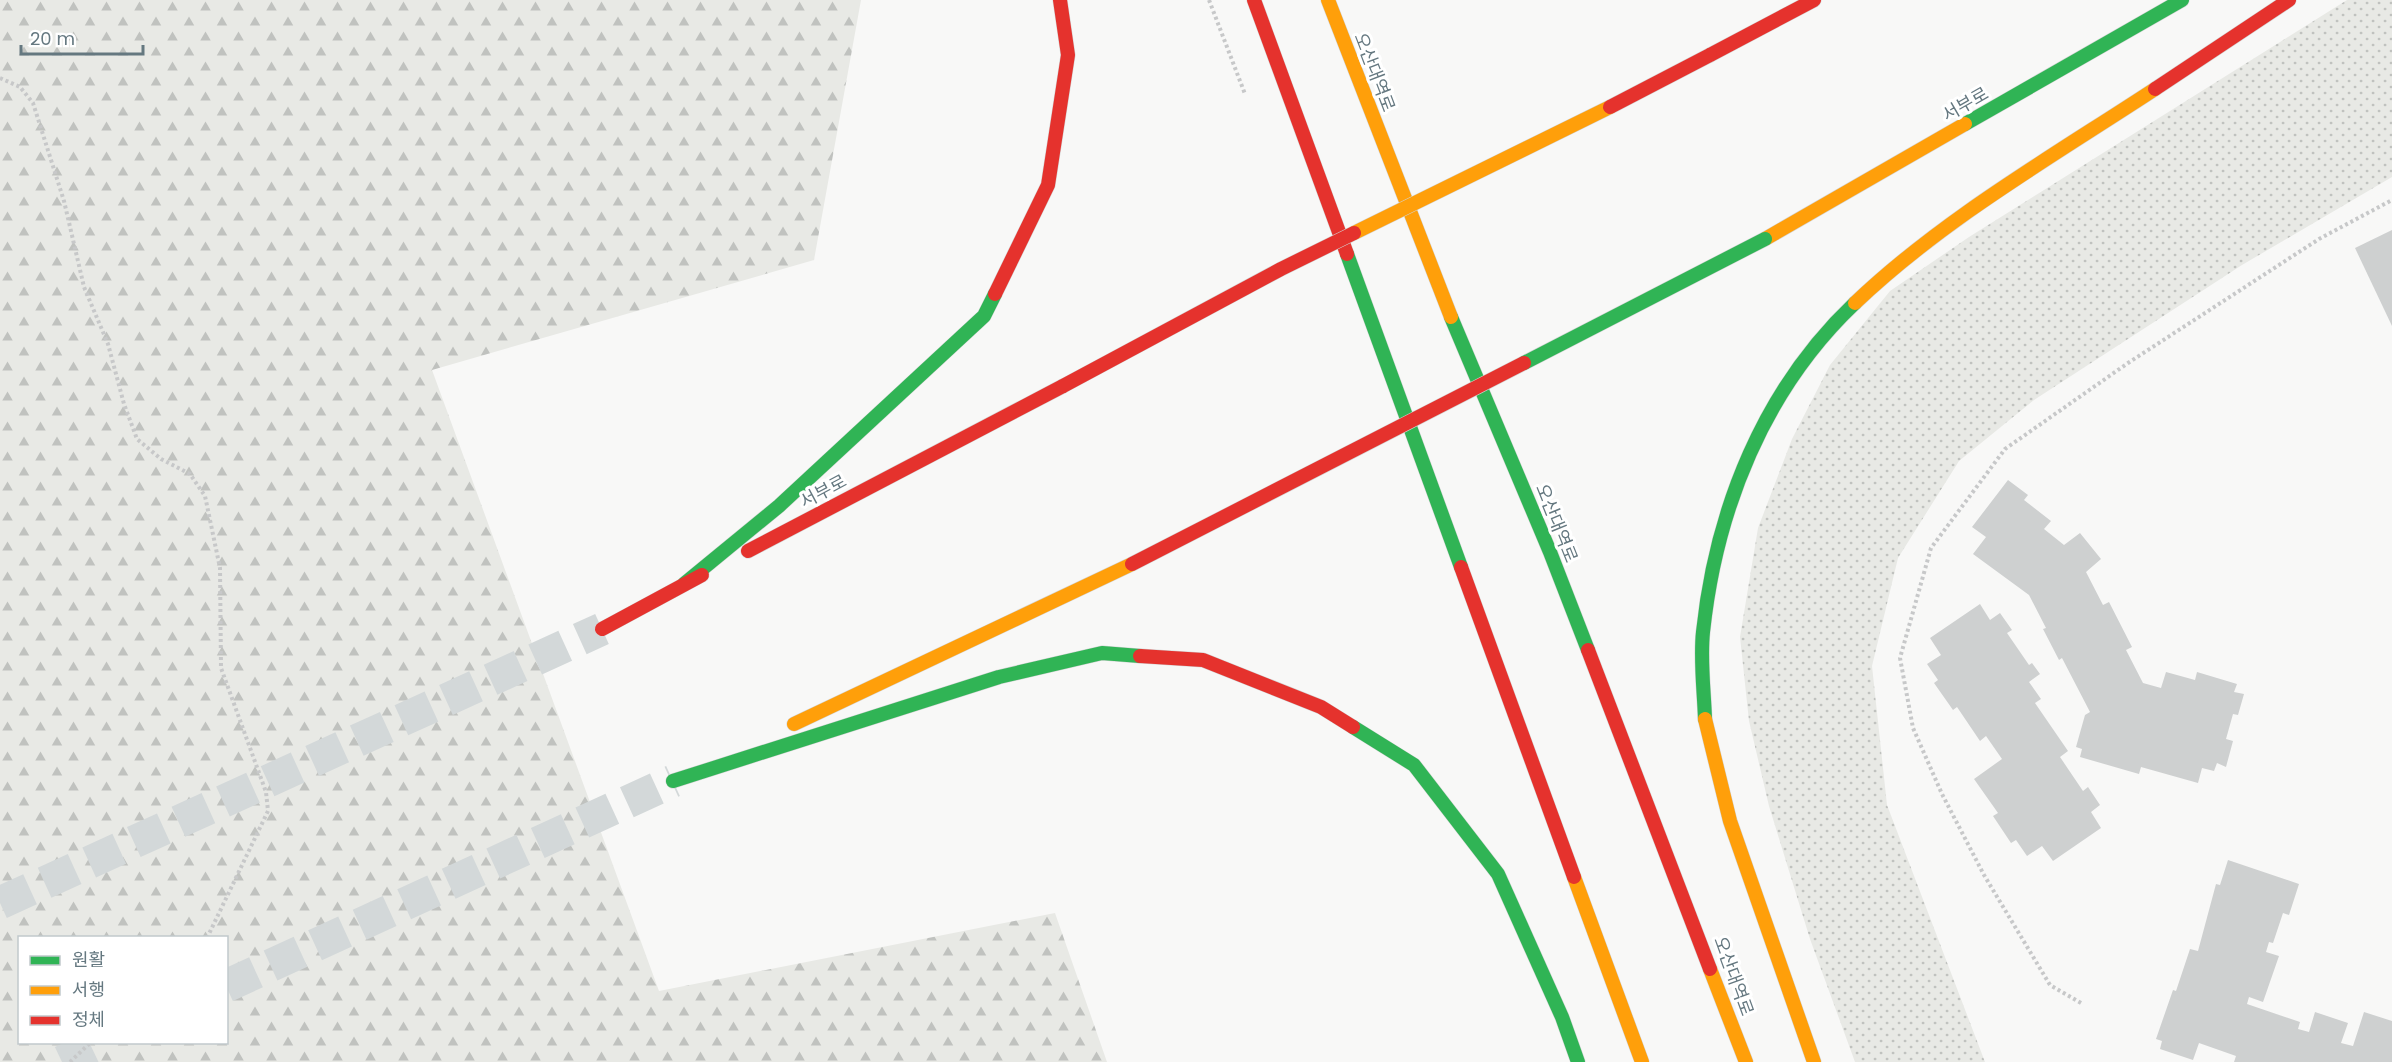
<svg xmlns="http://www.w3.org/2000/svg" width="2392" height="1062" font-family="Poppins,'Noto Sans KR',sans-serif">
<defs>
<pattern id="grass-dots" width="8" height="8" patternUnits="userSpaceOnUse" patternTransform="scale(1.5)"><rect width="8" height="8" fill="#e8e9e5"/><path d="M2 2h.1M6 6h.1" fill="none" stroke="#c0c2bf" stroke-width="1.8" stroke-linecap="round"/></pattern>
<pattern id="forest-firs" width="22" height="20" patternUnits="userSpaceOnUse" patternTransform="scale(1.5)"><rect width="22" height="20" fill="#e8e9e5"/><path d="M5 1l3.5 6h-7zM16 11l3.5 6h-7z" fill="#c0c2bf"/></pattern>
</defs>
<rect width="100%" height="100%" fill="#f8f8f7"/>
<polygon fill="url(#grass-dots)" points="2347,0 2392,0 2392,177 2242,265 2034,400 1959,461 1898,558 1872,666 1887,805 1985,1062 1855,1062 1810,939 1769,806 1749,721 1740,637 1758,528 1792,439 1830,365 1890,291 1969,237"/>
<path fill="url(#forest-firs)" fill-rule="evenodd" d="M 0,0 L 861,0 L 814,260 L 432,370 L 659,991 L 1055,913 L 1107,1062 L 0,1062 ZM 20,938 L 226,938 L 226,1042 L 20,1042 Z"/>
<g fill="#ced0d0">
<polygon points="2392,230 2392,326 2355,248"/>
<polygon points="2008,480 2028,495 2024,500 2051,521 2044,529 2064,545 2080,533 2101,559 2086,572 2103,605 2109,602 2132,647 2126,650 2143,683 2161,688 2166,672 2195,680 2197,672 2237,684 2234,692 2244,694 2238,715 2233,714 2226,739 2233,741 2226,767 2217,763 2214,771 2202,768 2198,783 2141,767 2139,774 2080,757 2082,749 2076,747 2085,715 2090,712 2062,658 2059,660 2043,629 2046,628 2029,595 1973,554 1986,537 1972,527"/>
<polygon points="1980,604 1990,620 2000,613 2012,630 2007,633 2029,665 2032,663 2040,674 2029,682 2041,699 2035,703 2068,751 2060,757 2083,791 2088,787 2100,805 2091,812 2101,828 2053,861 2042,846 2027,856 2016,840 2011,843 1993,816 1998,813 1974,779 2002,759 1986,736 1980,741 1957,707 1953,710 1934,683 1938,680 1927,664 1941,655 1930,638"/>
<polygon points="2228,860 2299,884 2289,915 2283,913 2273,943 2269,942 2266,952 2279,956 2263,1002 2249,997 2247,1004 2300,1022 2298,1029 2309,1032 2315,1012 2348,1023 2341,1043 2353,1046 2364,1012 2392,1021 2392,1062 2234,1062 2236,1056 2199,1043 2193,1060 2160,1049 2162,1041 2156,1039 2173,990 2176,991 2190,949 2198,951 2216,884 2220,885"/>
</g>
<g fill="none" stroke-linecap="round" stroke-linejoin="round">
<g stroke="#d3d8d9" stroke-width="33" stroke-dasharray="33 16" stroke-linecap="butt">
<polyline points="0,903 602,629"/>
<polyline points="226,986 673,781"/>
<polyline points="62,1062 104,1042"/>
</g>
<g stroke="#d3d4d4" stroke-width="15">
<g id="fast">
<polyline points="1965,124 2182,0"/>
<polyline points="1347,254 1461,567"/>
<polyline points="1451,317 1550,552 1588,650"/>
<polyline points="684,584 779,506 984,316 995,294"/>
<path d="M 1705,719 C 1704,690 1700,660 1703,632 C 1716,509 1764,389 1855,303"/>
<polyline points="1353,727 1414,765 1498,874 1562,1017 1578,1062"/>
<polyline points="673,781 999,677 1102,653 1140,656"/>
</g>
</g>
<g stroke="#d3d4d4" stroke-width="15">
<g id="slow">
<polyline points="1328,0 1451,317"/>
<polyline points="1765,239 1965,124"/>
<path d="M 1855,303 C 1943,219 2053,156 2155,89"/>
<polyline points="1705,719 1730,821 1814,1062"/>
<polyline points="794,724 1132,564"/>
<polyline points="1574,877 1642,1062"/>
<polyline points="1710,969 1746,1062"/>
</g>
</g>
<g stroke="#d3d4d4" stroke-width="15">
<g id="jam">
<polyline points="1254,0 1347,254"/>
<polyline points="1710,55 1814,0"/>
<polyline points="2155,89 2289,0"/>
<polyline points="995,294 1048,185 1068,55 1060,0"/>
<polyline points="748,551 1063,386"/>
<polyline points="1461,567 1574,877"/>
<polyline points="602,629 702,575"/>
<polyline points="1588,650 1710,969"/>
<polyline points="1140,656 1203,660 1321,707 1353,727"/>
</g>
</g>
<g stroke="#c7c8c9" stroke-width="4" stroke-dasharray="3 3" stroke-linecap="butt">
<polyline points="1209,0 1245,94"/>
<polyline points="0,78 20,87 33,103 64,201 84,287 108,344 124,404 137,439 161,459 190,474 205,496 220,568 221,668 266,792 268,811 207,938"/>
<polyline points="2081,1003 2050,985 1984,875 1942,794 1913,728 1900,658 1931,548 2005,449 2128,363 2319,239 2392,200"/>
<polyline points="70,1062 91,1042"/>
</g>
<use href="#fast" stroke="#30b455" stroke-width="14"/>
<use href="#slow" stroke="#ff9f0a" stroke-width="14"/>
<use href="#jam" stroke="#e5322d" stroke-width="14"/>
<g stroke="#d3d4d4" stroke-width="15" stroke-linecap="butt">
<polyline id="fast-bridge" points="1524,363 1765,239"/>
</g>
<g stroke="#d3d4d4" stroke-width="15" stroke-linecap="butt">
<polyline id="slow-bridge" points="1354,233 1610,107"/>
</g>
<g stroke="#d3d4d4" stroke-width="15" stroke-linecap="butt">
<g id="jam-bridge">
<polyline points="1610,107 1710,55"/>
<polyline points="1063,386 1281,269 1354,233"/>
<polyline points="1132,564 1524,363"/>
</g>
</g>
<use href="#fast-bridge" stroke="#30b455" stroke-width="14"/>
<use href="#slow-bridge" stroke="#ff9f0a" stroke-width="14"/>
<use href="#jam-bridge" stroke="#e5322d" stroke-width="14"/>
</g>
<g text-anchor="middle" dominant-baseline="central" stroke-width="6" stroke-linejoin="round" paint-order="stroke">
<g font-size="18" fill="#657880" stroke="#fff">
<text transform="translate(1375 72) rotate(69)">오산대역로</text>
<text transform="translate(1965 104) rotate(-30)">서부로</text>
<text transform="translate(823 491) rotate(-28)">서부로</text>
<text transform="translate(1557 523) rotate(68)">오산대역로</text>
<text transform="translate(1734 976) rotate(70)">오산대역로</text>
</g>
</g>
<rect x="18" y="936" width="210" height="108" fill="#ffffff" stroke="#c1c9cc" stroke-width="1.5"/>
<rect x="30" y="956" width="30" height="9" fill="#30b455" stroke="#c1c9cc" stroke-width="1.5"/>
<text x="72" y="966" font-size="18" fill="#657880">원활</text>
<rect x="30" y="986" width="30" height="9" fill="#ff9f0a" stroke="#c1c9cc" stroke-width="1.5"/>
<text x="72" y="996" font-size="18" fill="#657880">서행</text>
<rect x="30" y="1016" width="30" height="9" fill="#e5322d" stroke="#c1c9cc" stroke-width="1.5"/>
<text x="72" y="1026" font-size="18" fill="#657880">정체</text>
<path d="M21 45v9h122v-9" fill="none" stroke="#657880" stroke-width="3"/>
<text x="30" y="45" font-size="18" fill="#657880" stroke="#ffffff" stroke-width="4.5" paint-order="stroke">20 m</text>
</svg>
